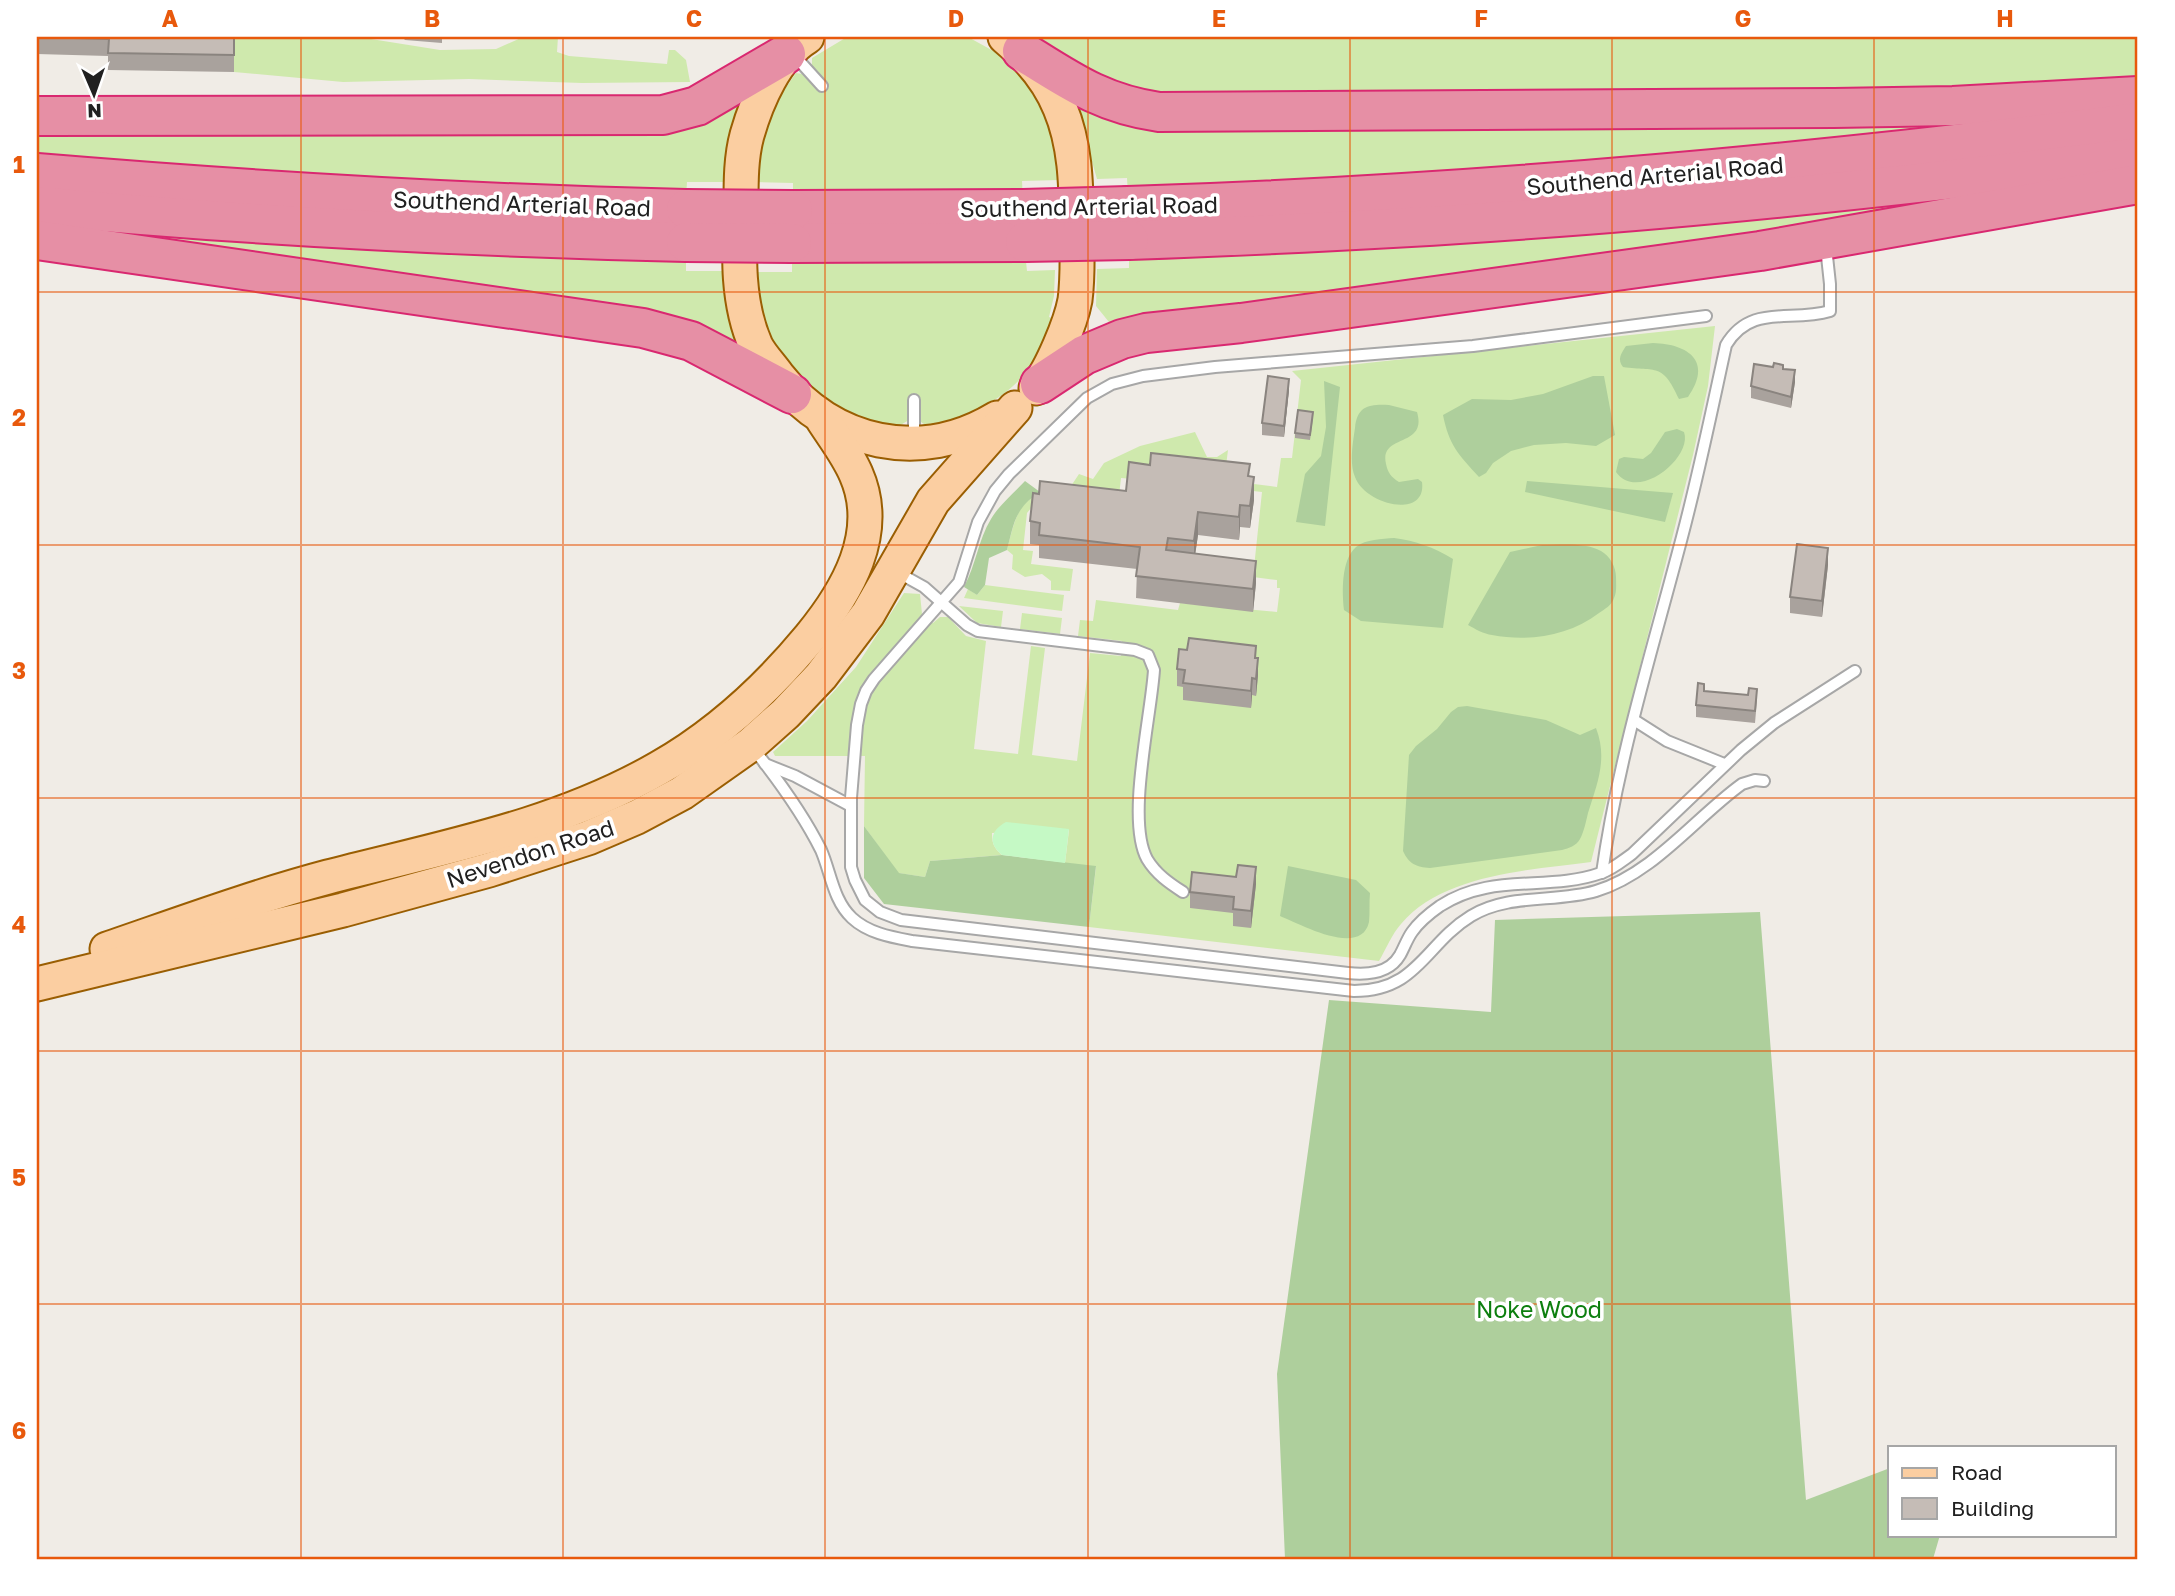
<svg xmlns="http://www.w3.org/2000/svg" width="2175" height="1596" font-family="'Golos Text',sans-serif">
<rect width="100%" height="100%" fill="#f0ece6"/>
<g fill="#cfe9ad">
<polygon points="234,37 369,37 371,39 440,50 496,49 523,37 558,37 557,52 569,56 667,64 669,50 675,50 686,60 690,82 582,83 469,79 343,82 234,72"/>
<path d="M 847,37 L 968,37 L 997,53 L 1013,67 L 1039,100 L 1055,137 L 1060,180 L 1022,181 L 1023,199 L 793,199 L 793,183 L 756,182 C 757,170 757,155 760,143 C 765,118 781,94 796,73 L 802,74 L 820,92 L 828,85 L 812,66 L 812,58 Z"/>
<polygon points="1037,37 2138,37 2138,77 2036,86 1833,93 1523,90 1171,97 1111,85 1048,47"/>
<polygon points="743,89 727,182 687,182 686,198 37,162 37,125 634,126"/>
<polygon points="1074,98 2016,112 1883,143 1128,196 1127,178 1097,179"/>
<polygon points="2125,169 1856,226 1113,327 1096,306 1097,269 1129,268 1129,250"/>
<polygon points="37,221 686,252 686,271 726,271 739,343 736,347"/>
<path d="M 1025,252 L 1027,271 L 1055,270 L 1054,296 L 1049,317 L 1055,319 C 1049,332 1044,347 1036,359 C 1010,399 971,416 927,426 L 918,420 L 918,399 L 908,399 L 909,420 L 897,427 L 854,418 L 810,390 L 773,343 L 766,327 L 760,312 L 755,272 L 792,272 L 792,254 Z"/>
<path d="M 1715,326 L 1708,386 L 1693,455 L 1591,862 C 1531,870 1443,874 1401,924 C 1392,934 1386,949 1379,961 L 1089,927 L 1096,867 L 1065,863 L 1069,830 L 992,833 C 992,844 994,848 1002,855 L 930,861 L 925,877 L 898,873 L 864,826 L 865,756 L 775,756 L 773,752 L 807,721 L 856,667 L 904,593 L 920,594 L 922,614 L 933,623 L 940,617 L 948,617 L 966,636 L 986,641 L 974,749 L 1018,754 L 1031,646 L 1045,648 L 1032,755 L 1077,761 L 1090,653 L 1121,656 L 1122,641 L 1078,636 L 1080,620 L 1093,621 L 1096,600 L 1178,610 L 1180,603 L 1277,612 L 1280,588 L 1277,588 L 1277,580 L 1253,577 L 1262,492 L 1253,491 L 1254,484 L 1277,487 L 1281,458 L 1292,458 L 1301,380 L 1292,371 Z"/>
<path d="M 1195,432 L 1207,457 L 1217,457 L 1228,450 L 1225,474 L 1145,480 L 1121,478 L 1119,496 L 1040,497 L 1027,513 L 1023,550 L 1033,551 L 1031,564 L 1073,569 L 1070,591 L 1051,590 L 1051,581 L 1042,574 L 1025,577 L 1012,569 L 1013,555 L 1007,550 C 1019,501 1022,496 1071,486 L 1079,474 L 1093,479 L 1104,463 L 1140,446 Z"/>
<polygon points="985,585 1064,595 1062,611 964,598 968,589 977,595"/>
<polygon points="959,606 1003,611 1001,627 977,623"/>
<polygon points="1022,613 1062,618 1060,634 1020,629"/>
</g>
<g fill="#aecf9c">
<path d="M 1653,343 C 1689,344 1713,362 1688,397 L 1679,399 C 1662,362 1657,372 1623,367 C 1617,359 1621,354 1626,346 Z"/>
<path d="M 1593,376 L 1604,376 L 1615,435 L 1596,446 L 1566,443 L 1534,445 L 1511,451 L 1493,463 L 1486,473 L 1479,477 C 1458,454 1449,445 1443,415 L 1472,399 L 1511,400 L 1543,394 Z"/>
<polygon points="1324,381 1340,387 1325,526 1296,522 1305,474 1321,456 1326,427"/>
<path d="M 1389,405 L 1417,412 C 1419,419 1420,427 1414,433 C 1403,444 1381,442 1386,464 C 1388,473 1391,477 1399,482 L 1418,479 L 1422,482 C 1427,519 1366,506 1355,477 C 1349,463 1353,442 1355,428 C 1357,406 1369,404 1389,405 Z"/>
<path d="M 1677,429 L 1684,432 C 1693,457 1638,503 1616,472 L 1619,459 L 1624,457 L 1643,459 L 1651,453 L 1665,432 Z"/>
<path d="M 1025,481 L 1040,492 C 1015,508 1014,523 1007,550 L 989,558 L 985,585 L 977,595 L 964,587 C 976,565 978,540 991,519 C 999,505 1014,493 1025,481 Z"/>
<polygon points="1527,481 1673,493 1665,522 1525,492"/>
<path d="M 1394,538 C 1416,541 1433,547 1453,559 L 1443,628 L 1361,621 L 1344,610 C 1342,592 1341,560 1356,547 C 1366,539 1382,539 1394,538 Z"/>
<path d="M 1542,545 C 1560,545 1585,542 1601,551 C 1610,556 1616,567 1616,577 C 1616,584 1617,592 1614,598 C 1612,605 1605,609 1599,613 C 1569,636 1529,642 1492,635 C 1484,634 1475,629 1468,625 L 1510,552 Z"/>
<path d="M 1467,706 L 1546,720 L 1580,735 L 1596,728 C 1608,759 1597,784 1588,813 C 1586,821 1584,832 1580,839 C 1576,846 1569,848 1562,850 L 1430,868 C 1416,867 1409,864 1403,851 L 1409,755 L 1416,746 L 1437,729 L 1451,712 L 1458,707 Z"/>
<polygon points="864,826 899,873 925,877 930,861 1002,855 1096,866 1089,927 884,904 864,878"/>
<path d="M 1288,866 L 1356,880 L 1370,893 C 1369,902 1370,913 1369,922 C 1361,958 1300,924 1280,916 Z"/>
<polygon points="1760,912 1806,1500 1890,1468 1890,1535 1940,1535 1933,1559 1285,1559 1277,1374 1329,1000 1491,1012 1495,920"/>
</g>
<path fill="#c5f9c5" d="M 1006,822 L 1069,829 L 1065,863 L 1002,855 C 987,843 991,830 1006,822 Z"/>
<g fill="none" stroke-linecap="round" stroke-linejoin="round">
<g stroke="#a7a7a7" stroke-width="14">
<g id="lane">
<polyline points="793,54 822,86"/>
<path d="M 1706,316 L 1473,346 L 1215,367 L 1143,376 L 1112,384 L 1087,398 L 1009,474 L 995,491 L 978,522 L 959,582 L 874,679 L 866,691 L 861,704 L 857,725 L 851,798 L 851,867 L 855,880 L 865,900 L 880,912 L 901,920 L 1348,973 C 1367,975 1389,974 1400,955 C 1404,948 1407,939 1412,932 C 1419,922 1430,913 1440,906 C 1492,872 1547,892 1601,873 C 1613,869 1622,861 1632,854 L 1741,750 L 1774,723 L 1855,671"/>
<polyline points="914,400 914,439"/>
<path d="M 897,572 L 924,587 L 967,625 L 978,631 L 1135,650 L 1148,655 L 1154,670 C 1151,717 1126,820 1147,859 C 1156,874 1169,883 1183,892"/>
<polyline points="1634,720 1667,741 1724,764"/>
<path d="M 752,747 C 776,777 804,816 821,850 C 831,873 833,900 852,918 C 868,933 891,937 912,941 L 1354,991 C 1418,991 1425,944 1471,916 C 1509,893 1556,903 1596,891 C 1653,874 1696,817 1742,784 L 1755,780 L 1764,781"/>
<polyline points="765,764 795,776 851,806"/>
<path d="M 1602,873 C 1618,759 1653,648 1682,537 C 1699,473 1712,409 1726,345 C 1751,303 1790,323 1830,311 L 1830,284 L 1826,247"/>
</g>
</g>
<g stroke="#9a5e02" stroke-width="37">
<g id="primary">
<path d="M 807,37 C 776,56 757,100 747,135 C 741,157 741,181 741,204 C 739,251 736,301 756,346 C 761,356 771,366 778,376 C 832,445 921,464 997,418"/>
<path d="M 1005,37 C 1028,56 1049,81 1060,108 C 1077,148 1076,193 1077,235 C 1077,257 1078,278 1075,300 C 1071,322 1051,371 1036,388"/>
<path d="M 107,949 C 180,924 253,897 328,877 C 440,848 557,827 659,768 C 717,735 767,689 810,637 C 847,592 882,533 856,474 C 848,455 834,437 823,420"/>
<polyline points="37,984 343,910 489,870 588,838 637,817 682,793 750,745 785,714 821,676 868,614 933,501 1015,408"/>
</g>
</g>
<g stroke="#d92870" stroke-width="42">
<g id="highway">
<path d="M 1022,51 C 1070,81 1102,104 1159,112 L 1834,108 L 1953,106 L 2138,96"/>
<polyline points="37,116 663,115 697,106 786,54"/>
<path d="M 37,173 C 253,191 469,204 686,209"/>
<path d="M 37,206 C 253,226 469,237 686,242"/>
<path d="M 1128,206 C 1467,195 1802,165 2138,122"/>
<polyline points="793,210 1023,209"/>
<polyline points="37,240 643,328 691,341 792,394"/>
<path d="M 1129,240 C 1272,235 1415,228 1558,217 C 1752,203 1945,181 2138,157"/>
<polyline points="792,243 1025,242"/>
<polyline points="1040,384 1084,355 1122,339 1146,333 1241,323 1760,251 2138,184"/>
</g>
</g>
<use href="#lane" stroke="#fff" stroke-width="10"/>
<use href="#primary" stroke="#fbcea1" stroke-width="33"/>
<use href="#highway" stroke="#e68fa5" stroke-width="38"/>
<g stroke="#d92870" stroke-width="42" stroke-linecap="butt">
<g id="highway-bridge">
<polyline points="686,209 793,210"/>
<polyline points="1023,209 1128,206"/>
<polyline points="686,242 792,243"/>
<polyline points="1025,242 1129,240"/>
</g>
</g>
<use href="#highway-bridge" stroke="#e68fa5" stroke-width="38"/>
</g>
<g fill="#a9a29d">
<polygon points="37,37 234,37 234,72 108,70 108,56 37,54"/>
<polygon points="402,37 442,37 442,43 405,40"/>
<polygon points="1783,369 1795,382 1791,408 1751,398 1751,386"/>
<polygon points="1289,390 1284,437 1262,435 1262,423"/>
<polygon points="1313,418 1310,440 1295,438 1295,433"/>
<polygon points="1250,477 1254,500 1250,528 1240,527 1239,540 1198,535 1195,554 1256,583 1253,612 1136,598 1137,569 1039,558 1039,545 1030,544 1030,521 1039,494 1126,491"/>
<polygon points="1828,565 1822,617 1790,613 1790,597"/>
<polygon points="1256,658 1258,675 1256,696 1252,695 1251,708 1183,700 1183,687 1177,686 1177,669"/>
<polygon points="1704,691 1757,700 1755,723 1696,717 1696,705"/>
<polygon points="1256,884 1251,928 1233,926 1233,913 1190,908 1190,892"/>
</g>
<g fill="#8a847f">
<polygon points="1795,370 1795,382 1791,408 1791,397"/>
<polygon points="1289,379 1289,390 1284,437 1284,426"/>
<polygon points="1254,477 1254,500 1250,528 1250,506"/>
<polygon points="1240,505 1240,527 1239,540 1239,517"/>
<polygon points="1198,512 1198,535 1194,563 1194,541"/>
<polygon points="1828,548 1828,565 1822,617 1822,601"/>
<polygon points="1256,561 1256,583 1253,612 1253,589"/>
<polygon points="1258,658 1258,675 1256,696 1256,679"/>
<polygon points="1252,678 1252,695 1251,708 1251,691"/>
<polygon points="1256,867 1256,884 1251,928 1251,911"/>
</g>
<g fill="#c5bcb6" stroke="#8a847f" stroke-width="2">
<polygon points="37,37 234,37 234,55 108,53 109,39"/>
<polygon points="1774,363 1783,365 1783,369 1795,370 1791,397 1751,386 1754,364 1773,367"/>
<polygon points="1268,376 1289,379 1284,426 1262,423"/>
<polygon points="1298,410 1313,412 1310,435 1295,433"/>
<polygon points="1151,453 1250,464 1248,476 1254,477 1250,506 1240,505 1239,517 1198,512 1194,541 1168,538 1166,550 1256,561 1253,589 1136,576 1140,547 1039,535 1040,523 1030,521 1033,493 1039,494 1040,481 1126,491 1129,462 1150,465"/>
<polygon points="1797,544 1828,548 1822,601 1790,597"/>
<polygon points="1189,638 1256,646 1255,658 1258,658 1256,679 1252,678 1251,691 1183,683 1185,670 1177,669 1179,649 1187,650"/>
<polygon points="1698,683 1704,684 1704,691 1748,695 1749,688 1757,689 1755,711 1696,705"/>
<polygon points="1238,865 1256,867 1251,911 1233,909 1234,897 1190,892 1192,872 1236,877"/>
</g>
<path fill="none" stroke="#e8590c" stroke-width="2" stroke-opacity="0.55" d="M 301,37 L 301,1559M 563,37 L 563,1559M 825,37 L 825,1559M 1088,37 L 1088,1559M 1350,37 L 1350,1559M 1612,37 L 1612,1559M 1874,37 L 1874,1559M 37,292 L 2138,292M 37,545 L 2138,545M 37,798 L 2138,798M 37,1051 L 2138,1051M 37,1304 L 2138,1304"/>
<g text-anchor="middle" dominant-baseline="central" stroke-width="7" stroke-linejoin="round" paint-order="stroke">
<g font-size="23" fill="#202020" stroke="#fff">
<text transform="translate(1655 175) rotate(-5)">Southend Arterial Road</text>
<text transform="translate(522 203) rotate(2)">Southend Arterial Road</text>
<text transform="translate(1089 206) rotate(-1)">Southend Arterial Road</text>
<text transform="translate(530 853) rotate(-18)">Nevendon Road</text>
</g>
<g font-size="23" fill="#0d7f0f" stroke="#fff">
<text x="1539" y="1309">Noke Wood</text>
</g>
</g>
<rect width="2175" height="1596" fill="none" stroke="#ffffff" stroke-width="77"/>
<rect x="1888" y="1446" width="228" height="91" fill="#ffffff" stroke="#a6a6a6" stroke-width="2"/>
<rect x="1902" y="1468" width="35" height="10" fill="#fbcea1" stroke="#a6a6a6" stroke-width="2"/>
<text x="1951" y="1480" font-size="21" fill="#202020">Road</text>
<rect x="1902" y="1498" width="35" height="21" fill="#c5bcb6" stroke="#a6a6a6" stroke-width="2"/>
<text x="1951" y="1516" font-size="21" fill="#202020">Building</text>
<g transform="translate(94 94) rotate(178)" stroke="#ffffff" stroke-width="5" paint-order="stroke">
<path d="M0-5L12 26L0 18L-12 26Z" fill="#202020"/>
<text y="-10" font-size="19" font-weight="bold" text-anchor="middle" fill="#202020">N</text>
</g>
<rect x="38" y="38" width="2098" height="1520" fill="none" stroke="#e8590c" stroke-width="2.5"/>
<g font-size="23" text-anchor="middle" font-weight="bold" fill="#e8590c">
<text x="170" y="27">A</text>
<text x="432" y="27">B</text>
<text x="694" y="27">C</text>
<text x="956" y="27">D</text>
<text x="1219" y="27">E</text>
<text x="1481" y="27">F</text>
<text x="1743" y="27">G</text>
<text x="2005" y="27">H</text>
<text x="19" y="173">1</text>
<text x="19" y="426">2</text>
<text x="19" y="679">3</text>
<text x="19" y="933">4</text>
<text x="19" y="1186">5</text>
<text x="19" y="1439">6</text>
</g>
</svg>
